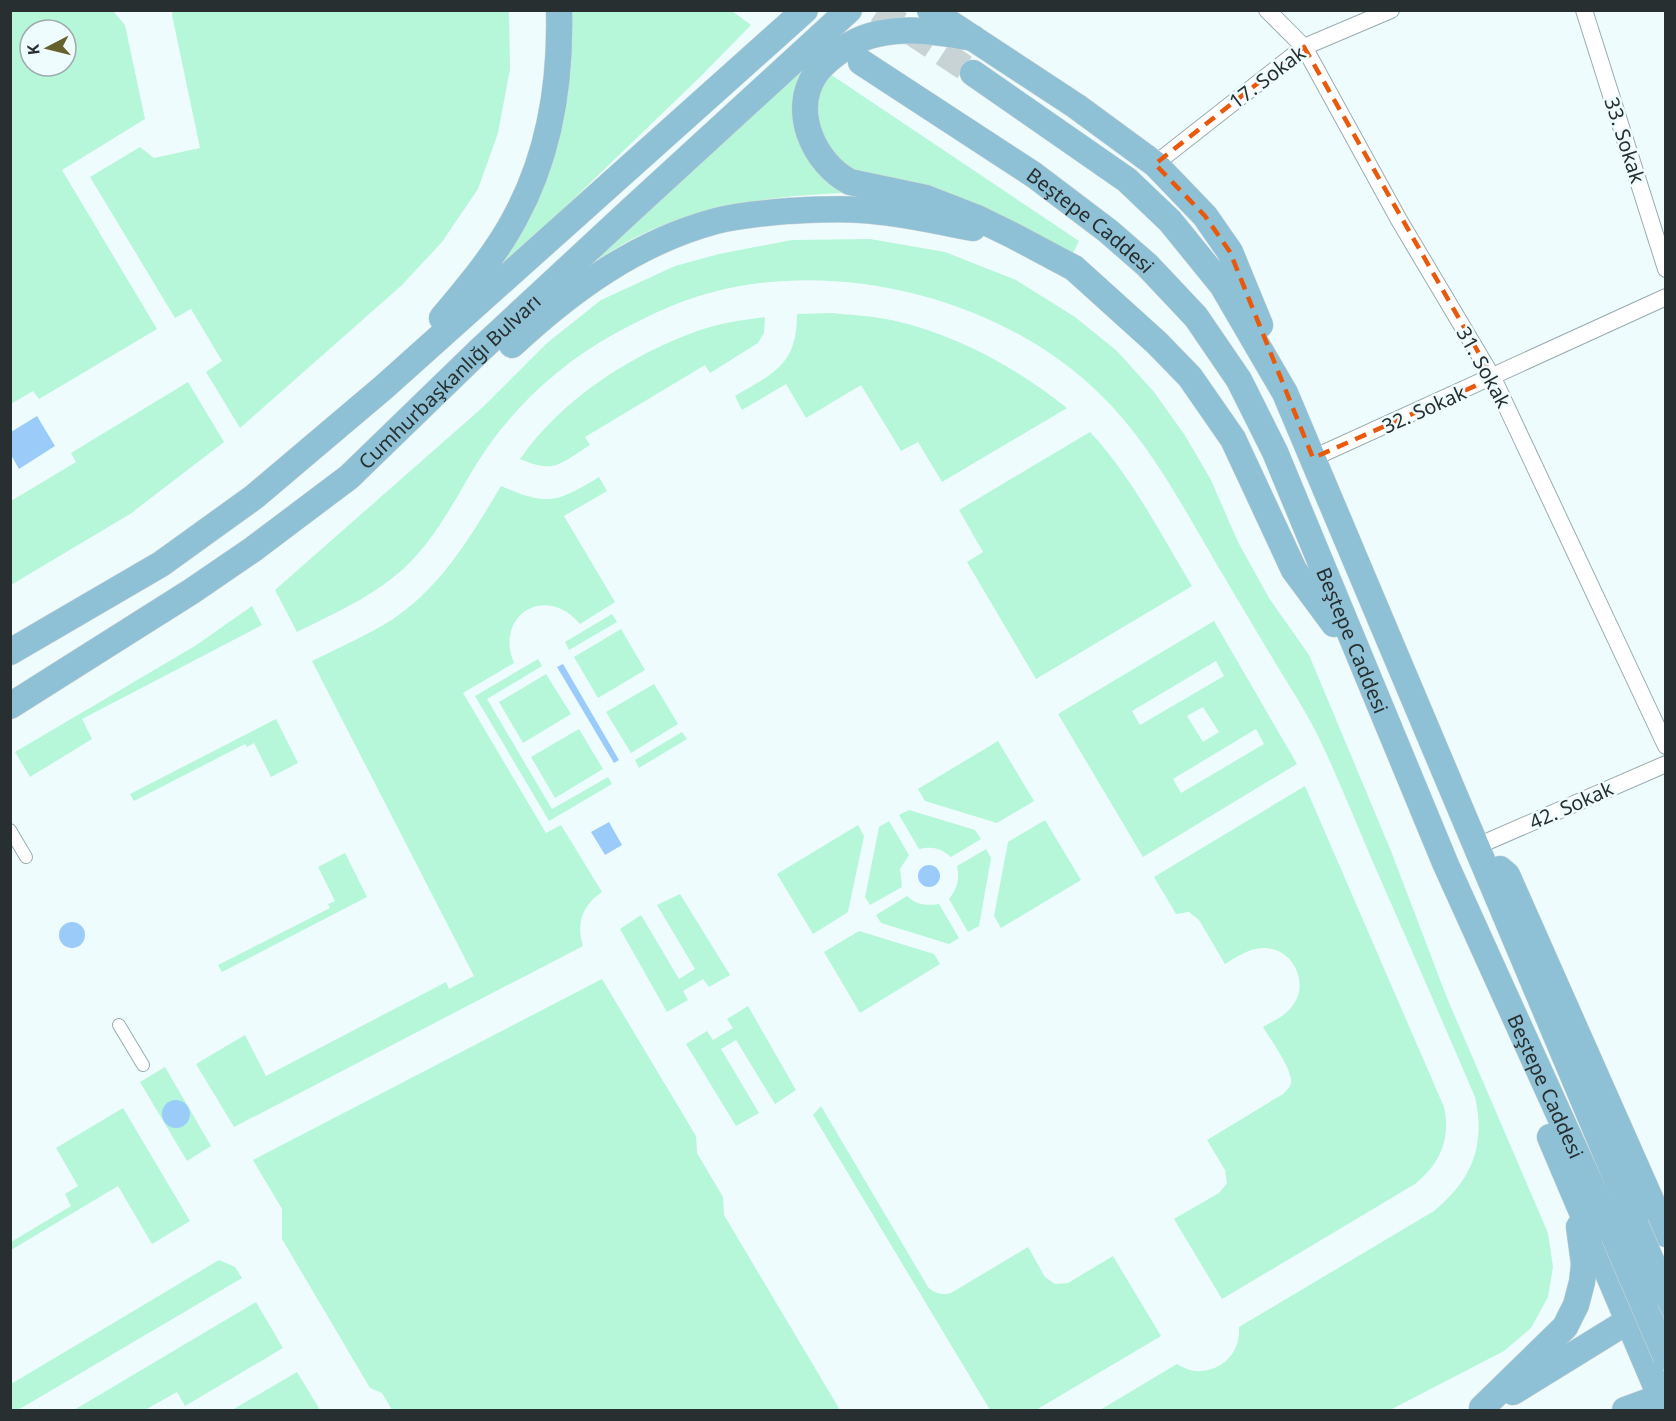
<svg xmlns="http://www.w3.org/2000/svg" width="1676" height="1421" font-family="'Noto Sans',sans-serif">
<rect width="100%" height="100%" fill="#effcfe"/>
<g fill="#b5f7d8" fill-rule="evenodd">
<path d="M 11,10 L 113,11 L 125,25 L 145,119 L 62,170 L 157,329 L 39,399 L 33,391 L 11,404 ZM 30,30 L 66,30 L 66,66 L 30,66 Z"/>
<polygon points="173,11 509,11 510,69 498,133 478,189 442,242 402,285 240,428 206,372 222,361 191,309 175,318 90,177 140,147 154,158 200,148 172,15"/>
<path d="M 571,11 L 732,11 L 751,25 L 701,76 L 475,294 C 500,258 529,223 545,182 C 565,135 576,61 571,11 Z"/>
<path d="M 806,63 L 795,104 L 849,193 C 766,195 669,209 600,259 L 595,257 Z"/>
<polygon points="827,72 1079,241 1073,253 860,179 834,161 815,113 815,96"/>
<path d="M 870,239 L 945,252 L 1016,280 L 1075,317 L 1117,351 L 1154,392 L 1184,434 L 1210,478 L 1238,542 L 1269,598 L 1309,655 L 1391,851 L 1447,998 L 1548,1233 L 1553,1267 L 1548,1297 L 1531,1328 L 1504,1351 L 1390,1410 L 1100,1410 L 1177,1364 C 1182,1367 1188,1370 1195,1371 C 1221,1373 1241,1353 1239,1327 L 1434,1211 C 1472,1180 1486,1145 1475,1097 C 1441,1018 1407,939 1372,860 C 1355,820 1338,778 1319,738 C 1309,717 1296,697 1284,677 C 1262,641 1241,605 1220,570 C 1184,509 1151,444 1100,394 C 998,294 822,252 687,300 C 662,309 638,321 614,334 C 561,363 512,408 479,460 C 459,492 442,527 416,556 C 384,592 339,611 297,632 L 275,590 L 483,407 L 547,343 L 601,300 L 675,266 L 719,254 L 792,240 Z"/>
<path d="M 832,313 C 852,315 872,316 891,320 C 956,334 1015,367 1067,408 L 942,482 L 918,442 L 901,451 L 861,385 L 806,418 L 786,384 L 742,410 L 735,396 C 774,373 797,365 797,314 Z"/>
<path d="M 765,317 L 764,333 L 758,343 L 710,373 L 705,365 L 585,437 L 590,445 C 559,464 556,474 520,459 C 562,399 629,356 697,331 C 719,323 742,320 765,317 Z"/>
<polygon points="188,382 224,442 130,514 11,585 11,501 76,462 71,453"/>
<path d="M 1090,432 C 1132,477 1160,533 1192,586 L 1036,679 L 967,562 L 983,552 L 959,510 Z"/>
<path d="M 599,477 L 607,491 L 564,516 L 615,602 L 580,624 C 546,583 494,615 514,663 L 463,693 L 546,833 L 561,825 L 602,892 C 582,905 576,924 583,946 L 234,1127 L 196,1064 L 245,1035 L 266,1076 L 446,982 L 449,989 L 474,976 L 312,661 C 338,648 366,636 390,621 C 442,587 470,537 501,486 C 548,506 556,503 599,477 Z"/>
<polygon points="252,606 262,625 82,719 92,739 30,777 15,752 195,646"/>
<polygon points="612,614 617,622 569,650 565,642"/>
<path d="M 1214,621 L 1297,764 L 1143,857 L 1058,714 ZM 1216,661 L 1224,676 L 1140,725 L 1132,711 ZM 1203,707 L 1219,732 L 1203,742 L 1187,716 ZM 1256,729 L 1264,744 L 1181,793 L 1173,779 Z"/>
<polygon points="621,629 645,670 598,698 574,657"/>
<polygon points="538,659 542,666 487,699 552,809 608,777 612,784 549,821 475,696"/>
<polygon points="546,674 571,714 523,743 499,702"/>
<polygon points="654,684 678,724 631,753 606,712"/>
<polygon points="276,719 298,763 271,777 254,743 247,747 245,744 134,801 130,794"/>
<polygon points="579,729 603,769 555,798 531,757"/>
<polygon points="682,732 687,739 639,768 635,760"/>
<polygon points="998,741 1034,801 997,823 925,801 918,789"/>
<path d="M 1305,786 L 1444,1107 C 1451,1139 1440,1164 1415,1184 L 1222,1299 L 1174,1219 L 1219,1193 L 1227,1183 L 1225,1170 L 1207,1140 L 1283,1094 C 1286,1091 1290,1087 1291,1083 C 1293,1070 1270,1039 1263,1027 C 1273,1021 1286,1016 1293,1005 C 1310,982 1292,947 1263,948 C 1249,948 1237,957 1225,964 L 1199,920 L 1189,912 L 1176,914 L 1154,877 Z"/>
<path d="M 909,810 L 975,830 L 981,839 L 951,857 C 941,848 932,846 919,849 L 899,815 Z"/>
<polygon points="1045,820 1081,880 1001,928 994,916 1008,842"/>
<polygon points="889,821 909,855 900,869 902,887 870,905 865,897 879,827"/>
<polygon points="858,825 864,836 848,912 813,934 777,874"/>
<path d="M 986,849 L 991,858 L 979,926 L 968,932 L 949,899 C 957,889 960,879 957,866 Z"/>
<polygon points="345,853 367,897 222,972 218,965 330,908 328,904 335,901 318,867"/>
<polygon points="680,894 730,975 709,987 703,979 683,991 688,1000 667,1012 620,929 641,915 679,979 695,969 657,905"/>
<path d="M 907,896 C 917,905 926,906 939,904 L 959,938 L 949,944 L 881,923 L 876,915 Z"/>
<polygon points="859,931 934,954 940,964 860,1013 824,952"/>
<polygon points="602,979 696,1136 697,1153 723,1197 724,1215 840,1410 392,1410 382,1393 370,1388 282,1239 282,1209 253,1160"/>
<polygon points="748,1006 796,1090 775,1104 736,1040 721,1049 759,1113 736,1126 686,1044 707,1031 713,1040 733,1028 727,1019"/>
<polygon points="165,1067 211,1146 187,1161 140,1082"/>
<path d="M 821,1106 L 928,1287 C 935,1294 942,1295 951,1293 L 1028,1247 L 1045,1277 L 1055,1284 L 1068,1283 L 1113,1256 L 1161,1336 L 1036,1410 L 990,1410 L 813,1115 Z"/>
<polygon points="123,1108 190,1221 152,1244 118,1186 11,1250 11,1242 71,1206 65,1194 78,1186 56,1148"/>
<polygon points="219,1260 235,1267 242,1278 18,1410 11,1410 11,1384"/>
<polygon points="256,1302 283,1348 185,1406 177,1392 145,1410 74,1410"/>
<polygon points="297,1372 320,1410 232,1410"/>
</g>
<g fill="#9bccf9">
<polygon points="37,416 55,446 19,469 11,455 11,432"/>
<polygon points="563,664 619,760 614,763 557,667"/>
<polygon points="609,822 622,845 605,855 591,832"/>
<circle cx="929" cy="876" r="11"/>
<circle cx="72" cy="935" r="13"/>
<circle cx="176" cy="1114" r="14"/>
</g>
<g fill="none" stroke-linecap="round" stroke-linejoin="round">
<polyline stroke="#c7d3d5" stroke-width="26" stroke-dasharray="26 13" stroke-linecap="butt" points="878,10 973,73"/>
<g stroke="#98adb0" stroke-width="14">
<g id="pedestrian">
<polyline points="10,830 26,857"/>
<polyline points="119,1025 143,1065"/>
</g>
</g>
<g stroke="#98adb0" stroke-width="18">
<g id="minor">
<polyline points="1267,10 1304,47 1399,220 1493,378 1666,746"/>
<polyline points="1584,10 1666,269"/>
<polyline points="1155,164 1304,47 1391,10"/>
<polyline points="1313,458 1666,297"/>
<polyline points="1475,847 1666,764"/>
</g>
</g>
<g stroke="#d4d5d6" stroke-width="27">
<g id="primary">
<polyline points="930,10 1076,106 1155,164 1205,216 1230,252 1260,325"/>
<path d="M 973,38 C 935,31 888,23 851,44 C 840,50 824,62 816,73 C 790,111 814,163 850,182 L 926,198 L 975,217 L 1012,235 L 1074,268 L 1157,343 L 1190,377 L 1233,439 L 1294,570 L 1334,624"/>
<path id="s1" d="M 861,62 L 1034,175 L 1108,231 L 1147,265 L 1196,317 L 1239,380 L 1275,452 L 1446,865 L 1614,1236"/>
<polyline points="973,73 1127,180 1170,221 1222,285 1285,393 1636,1225"/>
<path d="M 442,318 C 468,287 496,254 515,218 C 550,154 561,83 559,10"/>
<path d="M 512,345 C 571,290 637,242 716,221 C 739,215 764,213 788,211 C 812,210 837,208 861,210 C 898,212 936,221 973,228"/>
<polyline points="10,652 161,564 254,497 384,387 805,10"/>
<path id="s2" d="M 10,706 L 192,591 L 252,550 L 349,477 L 480,350 L 632,209 L 849,10"/>
<polyline points="1500,869 1507,875 1666,1234"/>
<polyline points="1550,1137 1666,1410"/>
<polyline points="1513,1392 1628,1321 1666,1304"/>
<polyline points="1482,1408 1565,1327 1576,1305 1582,1282 1584,1264 1579,1227"/>
<polyline points="1625,1410 1666,1395"/>
</g>
</g>
<use href="#pedestrian" stroke="#fff" stroke-width="12"/>
<use href="#minor" stroke="#fff" stroke-width="16"/>
<use href="#primary" stroke="#8ec1d5" stroke-width="26"/>
<g stroke="#d4d5d6" stroke-width="27" stroke-linecap="butt">
<g id="primary-bridge">
<polyline points="1636,1225 1666,1295"/>
<polyline points="1614,1236 1666,1357"/>
</g>
</g>
<use href="#primary-bridge" stroke="#8ec1d5" stroke-width="26"/>
</g>
<path fill="none" stroke="#e8590c" stroke-width="4.5" stroke-dasharray="12 8" stroke-linejoin="round" d="M 1304,47 L 1493,378 L 1313,458 L 1230,252 L 1205,216 L 1155,164 Z"/>
<g text-anchor="middle" dominant-baseline="central" stroke-width="5" stroke-linejoin="round" paint-order="stroke">
<g font-size="20" fill="#272f30" stroke="#effcfe">
<text transform="translate(1267 77) rotate(-37)">17. Sokak</text>
<text transform="translate(1625 140) rotate(72)">33. Sokak</text>
<text stroke="none"><textPath href="#s1" startOffset="279">Beştepe Caddesi</textPath></text>
<text transform="translate(1484 367) rotate(61)">31. Sokak</text>
<text stroke="none"><textPath href="#s2" startOffset="548">Cumhurbaşkanlığı Bulvarı</textPath></text>
<text transform="translate(1424 409) rotate(-24)">32. Sokak</text>
<text stroke="none"><textPath href="#s1" startOffset="783">Beştepe Caddesi</textPath></text>
<text transform="translate(1571 805) rotate(-24)">42. Sokak</text>
<text stroke="none"><textPath href="#s1" startOffset="1269">Beştepe Caddesi</textPath></text>
</g>
</g>
<rect width="1676" height="1421" fill="none" stroke="#272f30" stroke-width="24"/>
<g transform="translate(48 48) rotate(263)"><circle r="28" fill="#effcfe" stroke="#9faaac" stroke-width="1.5"/>
<path d="M0-4.5L10 22L0 15L-10 22Z" fill="#66602c"/>
<text y="-9" font-size="16" font-weight="bold" text-anchor="middle" fill="#272f30">K</text>
</g>
</svg>
